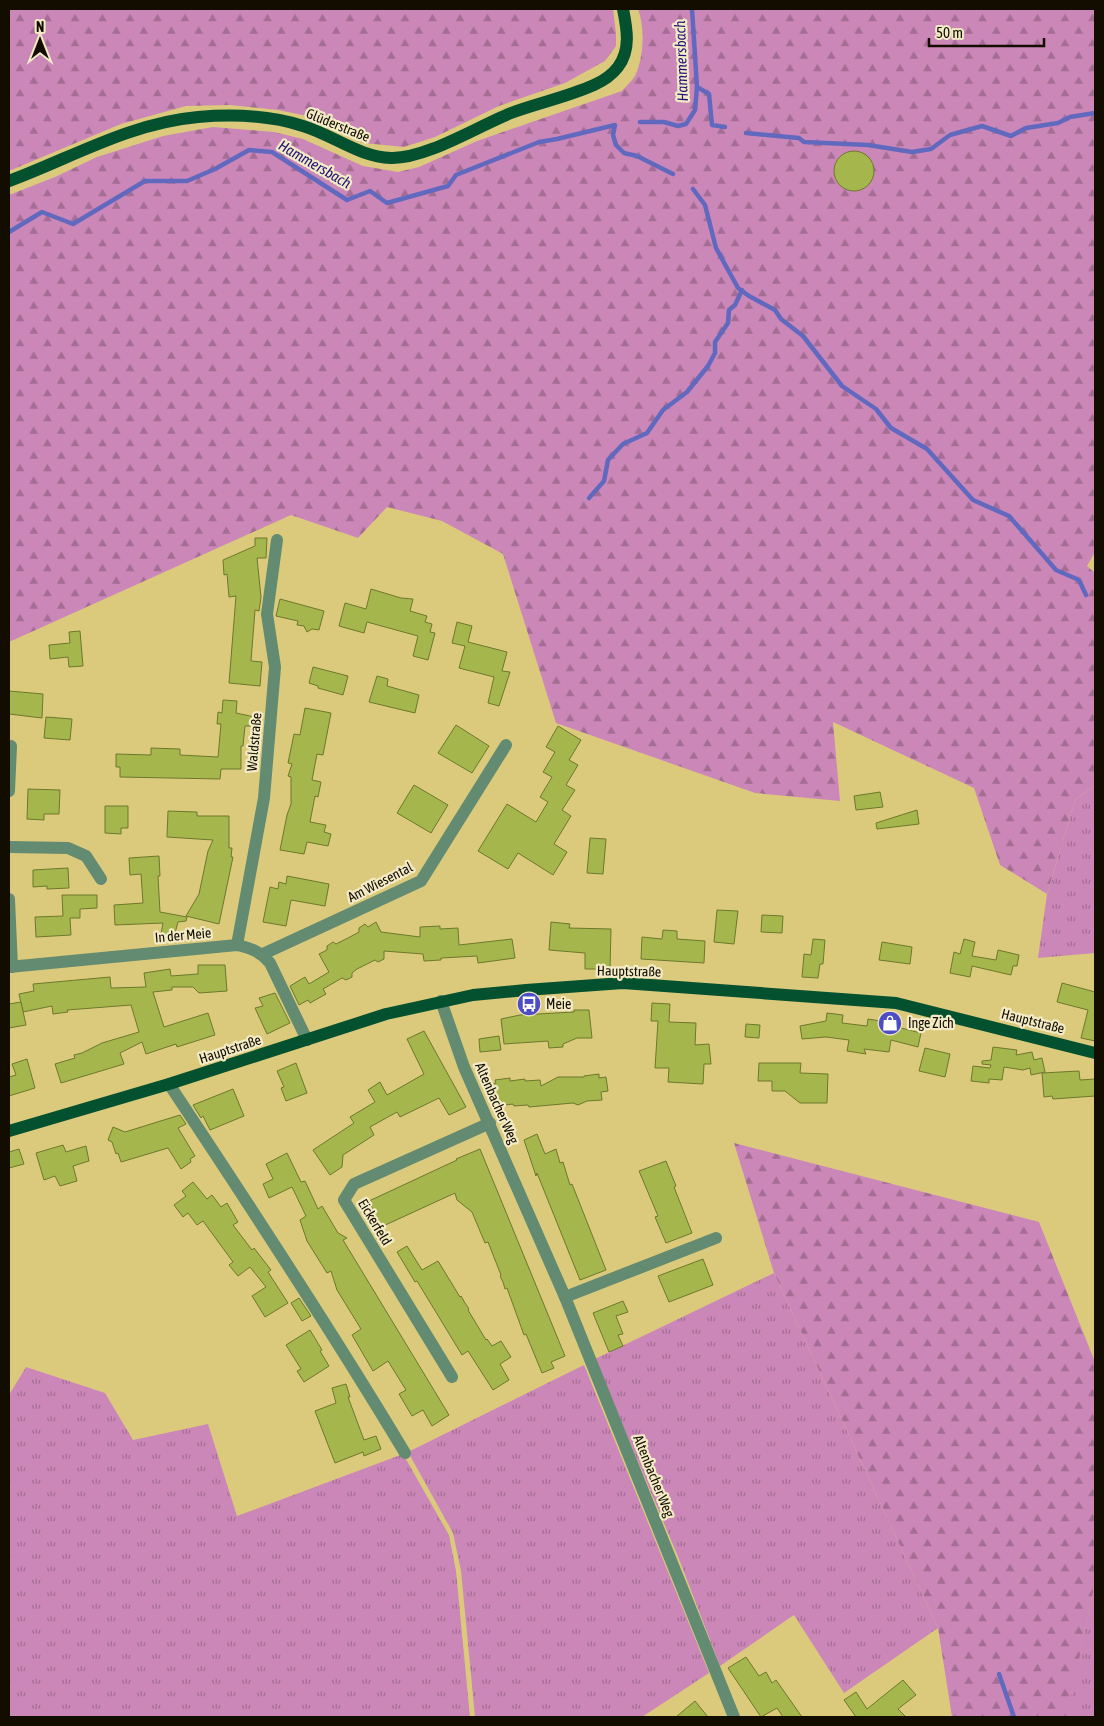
<svg xmlns="http://www.w3.org/2000/svg" width="1104" height="1726" font-family="'Asap Condensed',sans-serif">
<defs>
<pattern id="grass-tufts" width="24" height="20" patternUnits="userSpaceOnUse" patternTransform="scale(1.25)"><rect width="24" height="20" fill="#cc87b9"/><path d="M3 7l-1-3M5 7V3M7 7l1-3M15 17l-1-3M17 17v-4M19 17l1-3" fill="none" stroke="#a46d94"/></pattern>
<pattern id="forest-firs" width="22" height="20" patternUnits="userSpaceOnUse" patternTransform="scale(1.25)"><rect width="22" height="20" fill="#cc87b9"/><path d="M5 1l3.5 6h-7zM16 11l3.5 6h-7z" fill="#a46d94"/></pattern>
</defs>
<rect width="100%" height="100%" fill="#dcca7c"/>
<g fill="url(#grass-tufts)">
<polygon points="1095,785 1095,953 1038,958 1047,894 1075,800"/>
<polygon points="774,1273 938,1628 844,1693 794,1615 720,1666 679,1559 595,1359"/>
<polygon points="584,1365 709,1673 642,1717 475,1717 461,1571 453,1533 408,1452"/>
<polygon points="26,1367 105,1393 133,1440 208,1424 237,1516 403,1454 449,1535 456,1571 470,1717 9,1717 9,1395"/>
<polygon points="1095,1583 1095,1717 1067,1717 1067,1714"/>
</g>
<g fill="url(#forest-firs)">
<polygon points="9,9 613,9 616,34 616,46 605,61 565,83 499,106 435,137 404,147 364,143 317,118 278,110 230,105 186,106 121,124 9,171"/>
<path d="M 638,9 L 1095,9 L 1095,552 L 1087,566 L 1095,573 L 1095,785 L 1075,800 L 1047,894 L 1000,865 L 974,788 L 833,722 L 840,801 L 755,793 L 556,723 L 503,554 L 442,521 L 387,507 L 358,538 L 291,515 L 9,642 L 9,195 L 55,177 L 97,157 L 163,136 L 213,127 L 274,132 L 303,139 L 363,166 L 398,172 L 419,167 L 477,141 L 622,91 C 626,86 632,81 635,76 C 644,57 645,28 638,9 Z"/>
<polygon points="734,1143 1039,1222 1095,1362 1095,1583 1067,1717 952,1717 938,1628 774,1273"/>
</g>
<g fill="none" stroke-linecap="round" stroke-linejoin="round">
<g stroke="#6169bf" stroke-width="4.5">
<polyline points="697,87 709,94 712,125 725,127"/>
<polyline points="640,122 664,122 678,126 686,124 695,110 697,87 692,9"/>
<polyline points="746,133 799,138 804,142 868,145 912,152 931,149 950,135 982,126 1011,136 1026,128 1058,123 1070,117 1095,113"/>
<polyline points="693,189 705,205 716,248 738,288 749,296 775,310 781,319 803,336 842,386 876,409 891,428 927,449 973,500 1009,516 1056,570 1079,580 1086,595"/>
<polyline points="9,232 42,212 73,224 145,181 187,181 215,169 249,150 272,152 347,200 370,191 387,203 448,186 456,175 539,142 557,139 615,125 613,135 616,145 624,153 637,156 673,174"/>
<polyline points="589,498 604,481 608,460 623,444 647,433 663,410 687,392 708,366 715,353 715,342 728,323 729,310 735,305 742,290"/>
<polyline points="999,1674 1014,1717"/>
</g>
</g>
<g fill="#a5b64c" stroke="#6d782c">
<circle cx="854" cy="171" r="20"/>
<polygon points="255,538 267,538 266,558 257,558 261,597 259,611 255,610 251,661 262,662 260,686 229,683 236,596 229,597 227,574 224,575 223,560 255,546"/>
<polygon points="371,589 401,598 413,599 410,611 427,616 425,622 432,624 430,632 435,633 428,660 413,656 418,636 367,622 364,633 339,626 345,603 366,609"/>
<polygon points="280,599 324,611 319,630 312,629 307,632 304,626 297,625 298,621 276,616"/>
<polygon points="457,622 472,626 468,642 507,652 502,671 510,672 499,706 488,703 494,677 459,668 465,646 452,643"/>
<polygon points="80,631 83,666 69,667 68,657 50,659 49,645 70,643 69,632"/>
<polygon points="313,667 348,676 343,695 318,688 318,686 309,683"/>
<polygon points="377,676 388,679 387,686 419,695 415,713 369,702"/>
<polygon points="9,691 43,694 42,718 9,714"/>
<polygon points="223,700 237,701 236,713 255,717 254,726 245,726 243,746 241,746 241,769 221,769 220,779 120,777 120,767 116,767 116,754 151,755 151,748 180,749 180,755 218,757 221,724 217,724 218,712 222,713"/>
<polygon points="305,708 331,713 323,755 317,754 312,780 321,782 318,797 315,796 310,822 326,825 324,832 331,834 328,846 307,842 304,854 280,850 287,815 291,804 291,777 288,776 292,764 288,763 294,734 300,735"/>
<polygon points="46,717 72,719 70,740 44,738"/>
<polygon points="456,725 489,746 472,773 438,753"/>
<polygon points="558,726 581,740 569,760 578,765 566,785 575,790 562,810 571,816 554,844 567,852 553,875 518,853 508,869 478,851 507,804 536,822 548,802 540,797 552,777 543,772 555,752 546,747"/>
<polygon points="414,785 448,805 431,833 397,813"/>
<polygon points="28,789 60,790 59,814 44,814 44,820 27,819"/>
<polygon points="880,792 883,807 856,810 854,796"/>
<polygon points="105,806 128,806 128,828 121,828 121,834 105,833"/>
<polygon points="917,810 919,824 877,829 876,823"/>
<polygon points="168,811 197,812 197,816 229,816 229,848 232,848 231,857 233,857 219,924 186,916 199,894 208,851 213,840 167,837"/>
<polygon points="590,838 606,839 603,874 587,873"/>
<polygon points="159,856 160,876 158,876 160,912 187,917 186,921 178,922 174,937 161,934 163,923 115,925 114,905 143,903 141,874 130,875 129,858"/>
<polygon points="68,868 69,888 47,889 47,886 33,887 33,870"/>
<polygon points="287,876 329,884 325,906 291,900 286,926 263,922 270,887 278,889 279,882 286,884"/>
<polygon points="62,895 97,895 97,908 80,909 80,918 70,918 71,935 36,937 35,917 63,916"/>
<polygon points="717,910 738,911 734,944 714,942"/>
<polygon points="762,915 783,916 782,933 761,932"/>
<polygon points="376,922 381,932 420,937 420,927 440,926 440,929 458,928 459,945 512,939 515,958 478,963 477,956 441,958 441,960 424,961 423,954 384,951 384,959 378,962 375,960 357,969 352,973 352,977 346,980 342,978 323,989 326,994 310,1003 308,1000 299,1005 290,986 305,977 309,984 329,972 319,954 327,950 327,946 333,942 336,944 348,938 359,932 359,928 365,924 368,927"/>
<polygon points="551,922 570,924 569,928 611,929 610,969 585,969 585,953 549,950"/>
<polygon points="663,930 677,931 677,939 705,941 704,963 641,959 642,937 662,939"/>
<polygon points="813,939 825,940 823,964 820,964 818,978 802,977 804,954 811,955"/>
<polygon points="964,939 975,942 972,956 996,960 998,950 1019,955 1017,966 1013,966 1011,975 972,966 970,977 950,973 954,952 960,954"/>
<polygon points="882,942 912,947 910,964 879,960"/>
<polygon points="198,965 225,965 227,991 199,993 193,987 172,987 172,990 153,992 164,1027 208,1013 215,1035 177,1047 176,1044 146,1054 142,1042 120,1053 124,1064 61,1083 55,1064 75,1058 74,1055 82,1053 102,1043 139,1032 131,1005 67,1010 68,1012 53,1014 52,1006 23,1012 19,994 34,991 33,984 110,977 111,988 146,987 144,973 170,969 171,976 198,974"/>
<polygon points="1062,983 1095,992 1095,1041 1081,1038 1088,1010 1057,1002"/>
<polygon points="275,993 290,1023 267,1034 255,1008 263,1006 259,998"/>
<polygon points="21,1002 26,1025 9,1028 9,1004"/>
<polygon points="652,1003 670,1004 669,1022 696,1023 695,1045 709,1044 711,1064 704,1064 703,1084 668,1082 669,1068 655,1068 658,1021 651,1021"/>
<polygon points="574,1010 589,1010 592,1038 577,1038 563,1044 563,1047 549,1048 548,1041 504,1044 501,1019 520,1015 574,1012"/>
<polygon points="827,1013 843,1015 842,1023 867,1026 868,1019 893,1023 893,1026 921,1033 918,1047 891,1040 889,1052 864,1049 866,1054 847,1051 849,1040 826,1037 802,1039 800,1026 826,1021"/>
<polygon points="746,1024 760,1025 759,1038 745,1037"/>
<polygon points="424,1031 466,1107 449,1115 439,1098 400,1117 397,1112 370,1127 374,1135 343,1155 342,1167 330,1175 313,1150 354,1123 350,1117 375,1102 368,1090 380,1082 387,1095 424,1074 407,1039"/>
<polygon points="499,1036 501,1050 480,1052 479,1039"/>
<polygon points="993,1047 1017,1050 1016,1055 1032,1052 1034,1060 1042,1058 1045,1072 1031,1075 1030,1068 1023,1070 1004,1067 1002,1080 989,1079 989,1083 971,1081 973,1066 990,1068 991,1065 982,1064 982,1061 991,1060"/>
<polygon points="925,1048 950,1054 945,1077 919,1071"/>
<polygon points="27,1059 35,1088 9,1096 9,1077 16,1075 12,1064"/>
<polygon points="296,1063 307,1093 286,1101 281,1088 284,1087 277,1071"/>
<polygon points="759,1063 801,1063 800,1073 828,1074 827,1103 800,1103 785,1091 772,1091 772,1081 758,1081"/>
<polygon points="1079,1071 1080,1080 1095,1079 1095,1096 1053,1099 1052,1096 1044,1097 1042,1073"/>
<polygon points="599,1074 599,1078 606,1077 608,1091 601,1092 602,1100 587,1101 578,1105 573,1103 529,1107 528,1105 514,1106 513,1104 498,1106 497,1096 491,1097 489,1084 496,1083 495,1080 510,1078 510,1081 525,1079 525,1081 540,1080 541,1086 558,1077 584,1077 584,1076"/>
<polygon points="233,1089 244,1116 210,1130 203,1116 201,1118 193,1105"/>
<polygon points="180,1115 186,1124 178,1128 195,1156 190,1159 191,1162 181,1169 168,1148 121,1162 118,1153 116,1154 112,1142 108,1140 113,1127 125,1132"/>
<polygon points="537,1134 545,1154 556,1149 560,1163 563,1162 570,1185 572,1184 606,1270 580,1280 537,1173 536,1176 524,1140"/>
<polygon points="63,1145 66,1152 86,1146 89,1161 73,1166 77,1181 60,1186 55,1176 44,1180 36,1153"/>
<polygon points="19,1149 24,1164 9,1168 9,1152"/>
<polygon points="480,1149 565,1356 551,1362 554,1368 542,1373 526,1334 524,1335 507,1288 505,1289 503,1282 500,1276 501,1275 488,1242 485,1243 472,1212 457,1200 455,1193 381,1227 369,1201 457,1160 456,1159"/>
<polygon points="287,1153 301,1182 305,1181 318,1209 322,1206 338,1233 347,1238 343,1240 449,1415 432,1426 423,1410 412,1416 399,1394 406,1390 388,1361 373,1371 352,1335 361,1329 337,1290 331,1271 327,1273 307,1241 300,1220 306,1216 292,1187 269,1198 263,1184 273,1179 266,1164"/>
<polygon points="666,1161 676,1186 674,1187 692,1233 666,1243 655,1217 658,1216 639,1171"/>
<polygon points="193,1182 207,1199 212,1195 221,1207 227,1203 238,1222 233,1225 252,1250 254,1248 271,1270 268,1272 288,1303 265,1317 252,1296 266,1287 250,1267 238,1276 229,1265 233,1262 203,1221 197,1225 188,1213 183,1217 174,1205 186,1196 182,1191"/>
<polygon points="407,1246 422,1270 438,1261 460,1297 461,1296 465,1303 469,1309 468,1310 486,1340 487,1339 492,1346 501,1341 511,1357 500,1364 509,1380 493,1390 468,1351 462,1355 417,1281 415,1282 397,1252"/>
<polygon points="703,1259 713,1285 669,1302 658,1276"/>
<polygon points="299,1298 311,1316 302,1321 291,1303"/>
<polygon points="623,1301 628,1312 616,1316 623,1334 618,1335 623,1346 609,1352 593,1313"/>
<polygon points="310,1330 322,1350 320,1351 329,1366 304,1382 297,1371 301,1369 286,1345"/>
<polygon points="346,1384 350,1397 348,1397 364,1440 376,1436 381,1449 364,1456 363,1452 335,1463 315,1411 336,1403 332,1388"/>
<polygon points="746,1657 759,1676 766,1672 772,1683 776,1680 802,1717 783,1717 777,1708 761,1717 728,1668"/>
<polygon points="903,1680 916,1695 898,1709 906,1717 856,1717 844,1700 856,1692 867,1709"/>
<polygon points="695,1701 708,1717 676,1717"/>
</g>
<g fill="none" stroke-linecap="round" stroke-linejoin="round">
<g stroke="#628b71" stroke-width="12">
<polyline points="9,791 11,746"/>
<polyline points="9,847 68,848 86,856 101,879"/>
<polyline points="9,899 12,967"/>
<polyline points="237,945 264,798 275,667 267,614 277,540"/>
<polyline points="263,954 421,881 506,745"/>
<path d="M 9,967 L 237,945 C 251,948 261,952 270,963 L 307,1040"/>
<polyline points="441,1001 464,1067 565,1297 734,1717"/>
<path d="M 169,1084 C 250,1206 330,1328 405,1453"/>
<polyline points="565,1297 716,1238"/>
<polyline points="452,1377 344,1200 354,1184 490,1123"/>
</g>
<g stroke="#03512f" stroke-width="12">
<path d="M 9,181 C 71,158 130,123 198,117 C 233,114 269,115 303,126 C 333,135 359,157 391,158 C 426,159 478,126 511,113 C 538,103 567,97 594,85 C 603,81 612,75 618,67 C 631,50 627,29 623,9"/>
<polyline points="9,1131 169,1084 386,1014 473,995 526,990 623,983 896,1003 1095,1053"/>
</g>
</g>
<defs>
<g id="bus-disc" transform="scale(1.25)"><circle r="9.5" fill="#4d4ec4" stroke="#f3ebc5"/><path d="M-5-6H5V4H4V6H2V4H-2V6H-4V4H-5ZM-3.5-4V0h7V-4ZM-3.5 1.2v1.5H-2V1.2ZM2 1.2v1.5H3.5V1.2Z" fill="#fff"/></g>
<g id="shop-disc" transform="scale(1.25)"><circle r="9.5" fill="#4d4ec4" stroke="#f3ebc5"/><path d="M-5-2.5h2.3a2.7 3.5 0 0 1 5.4 0H5L5.5 6h-11ZM-1.5-2.5h3a1.5 2.3 0 0 0-3 0Z" fill="#fff"/></g>
</defs>
<g fill-rule="evenodd">
<use href="#bus-disc" x="529" y="1004"/>
<use href="#shop-disc" x="890" y="1023"/>
</g>
<g text-anchor="middle" dominant-baseline="central" stroke-width="4.5" stroke-linejoin="round" paint-order="stroke">
<g font-size="14" fill="#130d00" stroke="#f3ebc5">
<text transform="translate(338 125) rotate(22)">Glüderstraße</text>
<text transform="translate(254 742) rotate(-85)">Waldstraße</text>
<text transform="translate(380 882) rotate(-27)">Am Wiesental</text>
<text transform="translate(183 935) rotate(-5)">In der Meie</text>
<text transform="translate(629 971) rotate(1)">Hauptstraße</text>
<text transform="translate(1033 1021) rotate(14)">Hauptstraße</text>
<text transform="translate(230 1049) rotate(-18)">Hauptstraße</text>
<text transform="translate(497 1103) rotate(66)">Altenbacher Weg</text>
<text transform="translate(375 1222) rotate(59)">Eickerfeld</text>
<text transform="translate(654 1476) rotate(68)">Altenbacher Weg</text>
</g>
<g font-size="14" fill="#130d00" stroke="#f3ebc5" text-anchor="start">
<text x="546" y="1004">Meie</text>
<text x="908" y="1023">Inge Zich</text>
</g>
<g font-size="15" font-style="italic" fill="#22117b" stroke="#f3ebc5">
<text transform="translate(681 61) rotate(-92)">Hammersbach</text>
<text transform="translate(315 164) rotate(30)">Hammersbach</text>
</g>
</g>
<rect width="1104" height="1726" fill="none" stroke="#130d00" stroke-width="20"/>
<g transform="translate(40 40)" stroke="#f3ebc5" stroke-width="4" paint-order="stroke">
<path d="M0-4L9 19L0 12L-9 19Z" fill="#130d00"/>
<text y="-8" font-size="14" font-weight="bold" text-anchor="middle" fill="#130d00">N</text>
</g>
<path d="M929 38v8h115v-8" fill="none" stroke="#130d00" stroke-width="2.5"/>
<text x="936" y="38" font-size="15" fill="#130d00" stroke="#f3ebc5" stroke-width="4" paint-order="stroke">50 m</text>
</svg>
